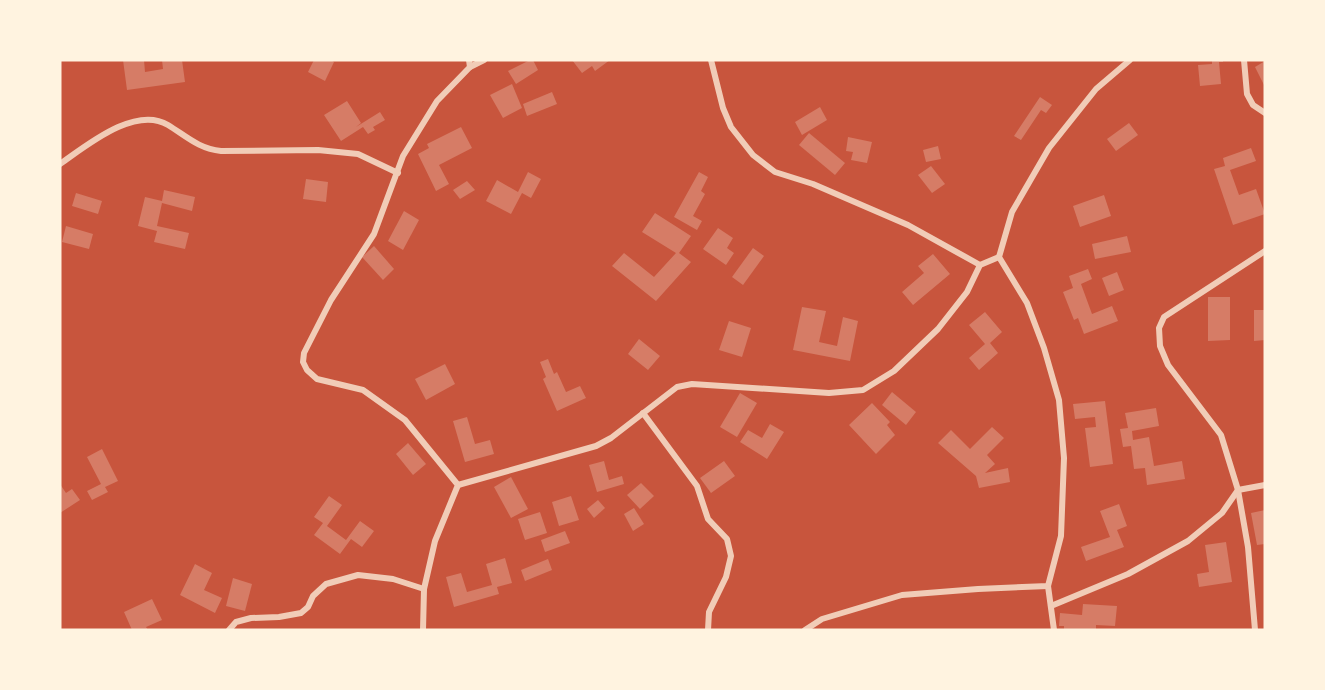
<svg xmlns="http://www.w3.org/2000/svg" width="1325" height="690" font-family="'DM Sans',sans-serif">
<rect width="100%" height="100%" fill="#c8553d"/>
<g fill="#d67c66">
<polygon points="123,60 144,60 145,72 163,69 162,60 182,60 185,82 127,90"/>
<polygon points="314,60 331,60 334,62 325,81 308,72"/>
<polygon points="530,60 533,60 538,70 516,84 508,71"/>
<polygon points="572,60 610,60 595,71 592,66 582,73"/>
<polygon points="1212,60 1223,60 1223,62 1219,62 1221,84 1200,86 1198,65 1212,64"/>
<polygon points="1265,61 1265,87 1255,67"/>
<polygon points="512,84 522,108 503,118 490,95"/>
<polygon points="552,92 557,104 527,116 523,104"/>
<polygon points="1040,97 1052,105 1046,113 1041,110 1021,140 1014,136"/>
<polygon points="347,101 361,123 356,127 380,112 385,120 373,127 375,130 368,134 363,127 341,141 324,115"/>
<polygon points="820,107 827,120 802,135 795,122"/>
<polygon points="1129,123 1138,135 1116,151 1107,139"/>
<polygon points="461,127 472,148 439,165 449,184 436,191 418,154 429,148 427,144"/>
<polygon points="809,133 845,163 835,175 799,145"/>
<polygon points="848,137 872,142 867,163 851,160 853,152 846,151"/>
<polygon points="938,146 941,159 926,162 923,150"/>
<polygon points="1251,148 1256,161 1230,170 1239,195 1256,189 1265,214 1233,225 1214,169 1225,166 1223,158"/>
<polygon points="931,166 945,184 932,193 918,175"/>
<polygon points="528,172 541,179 531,198 522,193 511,214 486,201 497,180 518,192"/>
<polygon points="699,172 708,177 701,191 705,194 693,216 702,221 697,230 674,217"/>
<polygon points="306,179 328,182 326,202 303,199"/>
<polygon points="467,181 475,190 460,199 453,190"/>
<polygon points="164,190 195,197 192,211 162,203 157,226 189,233 185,249 154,242 157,231 138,226 145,197 162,201"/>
<polygon points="76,193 102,201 98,214 72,206"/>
<polygon points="1104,195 1111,216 1080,227 1073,206"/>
<polygon points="404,211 419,220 403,250 388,241"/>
<polygon points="655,213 691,236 679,253 691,262 656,301 612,266 624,253 654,277 676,253 642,232"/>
<polygon points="66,226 93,234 89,249 62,242"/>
<polygon points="718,228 733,238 727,248 734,253 726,265 703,249"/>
<polygon points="1127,236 1131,252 1095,259 1092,244"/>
<polygon points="374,246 394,269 383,280 362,257"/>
<polygon points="753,248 764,256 743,285 732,277"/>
<polygon points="933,254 950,274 913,305 902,292 924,273 918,266"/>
<polygon points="1088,269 1092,279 1081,284 1092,314 1112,306 1118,321 1084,334 1078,318 1074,320 1063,292 1073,288 1069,276"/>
<polygon points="1117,272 1124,290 1109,296 1102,278"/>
<polygon points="1208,297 1230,297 1230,340 1208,341"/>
<polygon points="802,307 826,311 819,342 837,346 843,317 858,321 850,361 793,350"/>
<polygon points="1254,310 1265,310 1265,340 1254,341"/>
<polygon points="985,312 1002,332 990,343 998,353 979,370 969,358 985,344 969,325"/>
<polygon points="729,321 751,328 742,357 719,350"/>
<polygon points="639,339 660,356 648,370 628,354"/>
<polygon points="548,359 554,374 557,372 566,392 580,386 586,398 557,411 543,379 546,377 540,362"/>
<polygon points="445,364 455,384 426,400 415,379"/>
<polygon points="892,392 916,412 906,425 882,405"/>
<polygon points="740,393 757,403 737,437 720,427"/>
<polygon points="1105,401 1113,464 1090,467 1085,428 1096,427 1095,417 1075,419 1073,404"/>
<polygon points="872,403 890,422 887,425 895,435 876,454 849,425"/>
<polygon points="1156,408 1159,426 1132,431 1133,440 1149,437 1154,466 1182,461 1185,479 1147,485 1145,468 1134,469 1131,446 1123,447 1120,429 1128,428 1125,413"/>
<polygon points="467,417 475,444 490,440 494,454 465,462 453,421"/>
<polygon points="770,424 784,432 767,459 740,442 748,430 762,438"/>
<polygon points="992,427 1004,438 987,455 995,464 985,473 1008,468 1010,482 979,488 976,476 938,443 951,430 970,449"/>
<polygon points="408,443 426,464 413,475 396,454"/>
<polygon points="102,449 118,481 105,487 108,492 92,500 87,491 101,484 87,457"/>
<polygon points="604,461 609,480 622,476 624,484 597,492 589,465"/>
<polygon points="724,461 735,476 711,493 700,478"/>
<polygon points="511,477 528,509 511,518 494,487"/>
<polygon points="641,483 654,496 640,509 627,495"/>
<polygon points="60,484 66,493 72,489 80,500 60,513"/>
<polygon points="329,496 342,505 327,526 346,540 360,521 374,531 362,547 351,539 340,554 314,535 323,523 314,517"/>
<polygon points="571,496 579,520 559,526 552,502"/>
<polygon points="598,500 605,508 594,518 587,509"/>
<polygon points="1119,504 1127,526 1117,530 1124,547 1086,561 1081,547 1110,537 1100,511"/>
<polygon points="634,508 644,524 633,531 624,514"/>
<polygon points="1265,510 1265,544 1257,545 1251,513"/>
<polygon points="540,512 547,533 525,540 518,519"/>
<polygon points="565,531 570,543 545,552 541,540"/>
<polygon points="1226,542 1232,582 1199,587 1197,574 1209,572 1205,545"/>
<polygon points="505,558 512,583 497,587 499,594 454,607 446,577 461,573 467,592 492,585 486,564"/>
<polygon points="548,559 552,570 525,581 521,570"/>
<polygon points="195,564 212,573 204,590 222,598 215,613 180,595"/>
<polygon points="233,578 252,584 245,611 226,606"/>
<polygon points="152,599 162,620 146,627 148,630 132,630 124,612"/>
<polygon points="1083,604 1117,606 1115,626 1096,625 1096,630 1064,630 1064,626 1059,626 1060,613 1082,615"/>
</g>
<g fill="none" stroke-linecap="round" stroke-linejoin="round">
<g stroke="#f1ccb7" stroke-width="6">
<polyline points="711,60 723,108 731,127 753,155 775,172 813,184 908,225 980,265"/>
<polyline points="1244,60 1247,94 1253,105 1265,113"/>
<polyline points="470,67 484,60"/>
<path d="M 60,164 C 86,146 135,105 168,125 C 186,136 199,149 221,151 L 318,150 L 358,154 L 398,173"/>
<polyline points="643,413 697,486 708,519 727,539 731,556 726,577 709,612 708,630"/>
<polyline points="458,485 596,446 611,438 677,387 692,384 829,393 863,390 894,371 938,329 967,292 980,265 999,257"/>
<polyline points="1048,586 1054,630"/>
<polyline points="1051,606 1128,574 1188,541 1222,513 1238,490 1265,485"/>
<polyline points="229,630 236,622 251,618 279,617 301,613 308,607 313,596 326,584 358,575 393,579 424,589"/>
<polyline points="423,630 424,589 435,541 458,485 405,420 363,390 317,379 307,370 303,362 304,353 331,300 374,234 403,156 437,101 470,67 469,60"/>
<polyline points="805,630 822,619 902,595 978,589 1048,586 1061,536 1064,458 1059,400 1044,348 1027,303 999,257 1012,212 1049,148 1096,89 1130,60"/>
<polyline points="1255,630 1248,547 1238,490 1221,435 1168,365 1160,346 1159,328 1164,317 1265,251"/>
</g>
</g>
<rect width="1325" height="690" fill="none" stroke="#fff3e0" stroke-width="123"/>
</svg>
